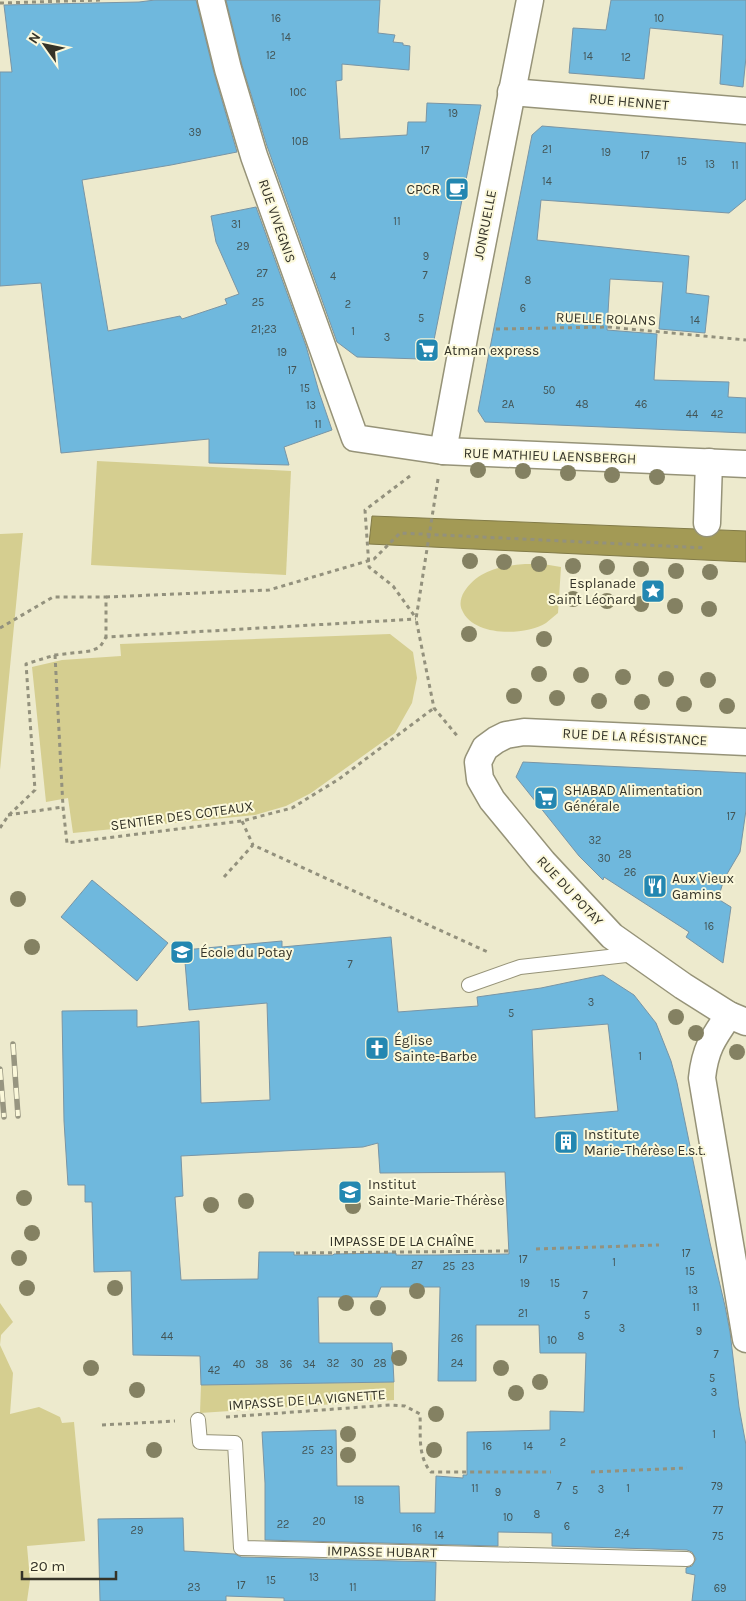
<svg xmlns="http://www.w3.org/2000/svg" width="746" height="1601" font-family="Karla,sans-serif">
<rect width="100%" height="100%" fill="#edeacd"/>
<g fill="#d5ce90">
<polygon points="97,461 291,471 286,575 91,565"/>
<polygon points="23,533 0,770 0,534"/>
<path d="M 525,564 L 543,564 L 561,567 L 558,613 C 554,616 550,620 546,623 C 525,636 473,637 462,610 C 459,604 461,597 464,592 C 478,570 501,566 525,564 Z"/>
<polygon points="390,634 413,652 417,678 412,703 395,733 311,793 286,806 255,815 73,833 68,798 46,802 32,667 62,660 121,656 120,644"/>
<polygon points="0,1303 13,1322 1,1335 0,1345"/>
<polygon points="0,1345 13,1373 10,1414 39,1407 60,1417 62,1423 74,1422 85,1541 27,1546 30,1580 27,1601 0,1601"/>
<polygon points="394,1382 394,1400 200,1413 201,1385"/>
</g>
<polygon fill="#a39a55" stroke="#827b48" points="372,516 746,531 746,562 369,544"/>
<g fill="#6fb8dd" stroke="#7995a5" fill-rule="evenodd">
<polygon points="155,0 196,0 214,73 237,152 171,165 82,180 108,331 180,316 182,319 227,304 225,299 239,294 216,242 211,216 256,207 306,346 319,392 332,430 284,447 289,465 209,463 209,439 61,453 41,283 0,286 0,72 12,72 4,5 139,2"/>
<polygon points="226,0 380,0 378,33 395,35 393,42 403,43 403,45 410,46 409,70 342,64 342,80 336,81 340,139 407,135 408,122 426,122 427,103 481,105 432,350 421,359 357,357 337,342 267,146 242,65"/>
<polygon points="611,0 746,0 746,57 743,87 720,84 723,35 650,28 644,79 569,73 573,28 606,30"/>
<polygon points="542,126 746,143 746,199 729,213 541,200 537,240 689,256 686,293 709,296 705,333 659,329 663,282 610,279 607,330 657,334 654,380 729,382 728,397 746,398 746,433 485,422 478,411 488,358 532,135"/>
<polygon points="523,762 746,773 746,810 740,852 724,879 718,899 731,907 723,963 686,937 689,932 604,877 603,880 579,856 516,777"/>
<polygon points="92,880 168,943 137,981 61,917"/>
<path d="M 391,937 L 398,1012 L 478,1006 L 477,997 L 541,988 L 603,975 L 634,995 L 656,1023 L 671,1061 L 677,1083 L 710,1243 L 725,1306 L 730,1332 L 739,1407 L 746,1445 L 746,1601 L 692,1601 L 695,1575 L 686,1573 L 686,1568 L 692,1566 L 696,1559 L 692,1552 L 687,1550 L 552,1546 L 552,1533 L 498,1532 L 498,1546 L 265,1540 L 265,1483 L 262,1432 L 336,1430 L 337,1486 L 399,1486 L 400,1513 L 435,1513 L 436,1476 L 463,1478 L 463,1475 L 467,1475 L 467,1432 L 550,1430 L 550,1411 L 584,1412 L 586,1353 L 540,1353 L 539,1325 L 476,1325 L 476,1381 L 438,1381 L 440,1287 L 381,1287 L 377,1297 L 318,1297 L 319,1343 L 392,1343 L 394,1382 L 201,1385 L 200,1356 L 133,1355 L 131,1271 L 94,1272 L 92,1202 L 85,1202 L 85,1185 L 68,1185 L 64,1121 L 62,1011 L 137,1010 L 137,1027 L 199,1021 L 201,1103 L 270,1100 L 267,1003 L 189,1010 L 184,950 L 282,941 L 282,947 ZM 608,1024 L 618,1111 L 535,1118 L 532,1030 ZM 378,1143 L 380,1173 L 505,1172 L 509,1254 L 438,1255 L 396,1255 L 396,1253 L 334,1254 L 333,1255 L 294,1255 L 294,1252 L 259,1252 L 258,1279 L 181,1280 L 175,1197 L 183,1196 L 181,1156 L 363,1147 Z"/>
<polygon points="183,1518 184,1551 235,1554 241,1557 436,1562 435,1601 284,1601 284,1598 226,1596 226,1601 100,1601 98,1519"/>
</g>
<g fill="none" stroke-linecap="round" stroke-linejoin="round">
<g stroke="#969378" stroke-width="16">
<g id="lane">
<polyline points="469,985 520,967 635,954"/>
<polyline points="198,1420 200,1442 235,1443 241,1548 687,1559"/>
</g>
</g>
<g stroke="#969378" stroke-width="29">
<g id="street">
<polyline points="211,0 228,69 254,156 355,438 443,451 746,464"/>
<polyline points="511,92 746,111"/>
<polyline points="443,451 466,327 530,0"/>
<polyline points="707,523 709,462"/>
<polyline points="746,742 524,732 506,735 496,740 485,748 478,762 480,779 492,800 543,862 612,936 683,986 729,1015 746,1022"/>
<path d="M 729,1015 C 713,1038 705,1049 702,1078 L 746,1339"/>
</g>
</g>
<g stroke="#93917d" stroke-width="3" stroke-dasharray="4 4" stroke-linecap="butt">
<polyline points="0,3 101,0"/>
<polyline points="496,329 608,327 746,340"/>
<polyline points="410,476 365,510 369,567 393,586 416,618"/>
<polyline points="438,479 416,619 434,708 459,738"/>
<polyline points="0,628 53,597 106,597 106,637 416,619"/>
<polyline points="55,655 63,807 67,843 242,821 292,808 339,779 434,708"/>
<polyline points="8,815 63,807"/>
<polyline points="242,821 253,845"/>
<polyline points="0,828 8,816 35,790 26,664 55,655 91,651 100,647 106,637"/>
<polyline points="224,877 253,845 490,953"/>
<polyline points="536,1249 659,1245"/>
<polyline points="296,1253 509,1251"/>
<path d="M 226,1417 L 390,1405 L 405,1406 L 420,1414 C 421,1433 417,1456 431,1472 L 551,1472"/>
<polyline points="102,1425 175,1421"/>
<polyline points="591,1472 687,1468"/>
</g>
<use href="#lane" stroke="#fff" stroke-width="14"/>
<use href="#street" stroke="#fff" stroke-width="26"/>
<g stroke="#979580" stroke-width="5.5">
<g id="rail">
<polyline points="13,1044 18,1116"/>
<polyline points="0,1069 4,1117"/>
</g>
</g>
<use href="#rail" stroke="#fbf8da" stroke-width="4" stroke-dasharray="11" stroke-linecap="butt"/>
<polyline stroke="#93917d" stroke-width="3" stroke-dasharray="4 4" stroke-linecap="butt" points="106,597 269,590 374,559 400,533 706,548"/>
</g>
<g fill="#848162">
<circle cx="478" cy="470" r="8"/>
<circle cx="523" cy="471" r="8"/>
<circle cx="568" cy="473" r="8"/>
<circle cx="612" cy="475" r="8"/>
<circle cx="657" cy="477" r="8"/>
<circle cx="470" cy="561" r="8"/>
<circle cx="504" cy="562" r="8"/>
<circle cx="539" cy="564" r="8"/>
<circle cx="573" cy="566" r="8"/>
<circle cx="607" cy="567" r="8"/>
<circle cx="641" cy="569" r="8"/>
<circle cx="676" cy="571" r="8"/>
<circle cx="710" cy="572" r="8"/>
<circle cx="573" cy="599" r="8"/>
<circle cx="607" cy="601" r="8"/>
<circle cx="641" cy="604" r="8"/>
<circle cx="675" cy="606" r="8"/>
<circle cx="709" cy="609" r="8"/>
<circle cx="469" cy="634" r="8"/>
<circle cx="544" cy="639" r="8"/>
<circle cx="539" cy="674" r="8"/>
<circle cx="581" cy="675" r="8"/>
<circle cx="623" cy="677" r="8"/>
<circle cx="666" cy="679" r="8"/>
<circle cx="708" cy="680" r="8"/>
<circle cx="514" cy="696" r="8"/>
<circle cx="557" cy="698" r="8"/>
<circle cx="599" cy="701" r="8"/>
<circle cx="642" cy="702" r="8"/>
<circle cx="684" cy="704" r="8"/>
<circle cx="727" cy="706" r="8"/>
<circle cx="18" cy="899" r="8"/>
<circle cx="32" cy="947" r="8"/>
<circle cx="676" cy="1017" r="8"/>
<circle cx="696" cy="1033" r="8"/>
<circle cx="737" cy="1052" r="8"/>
<circle cx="24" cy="1198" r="8"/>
<circle cx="246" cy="1201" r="8"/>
<circle cx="211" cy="1205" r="8"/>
<circle cx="353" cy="1206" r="8"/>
<circle cx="32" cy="1233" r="8"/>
<circle cx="19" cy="1258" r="8"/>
<circle cx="27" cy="1288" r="8"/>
<circle cx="115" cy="1288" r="8"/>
<circle cx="417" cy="1291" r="8"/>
<circle cx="346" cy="1303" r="8"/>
<circle cx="378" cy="1308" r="8"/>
<circle cx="399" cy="1358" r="8"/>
<circle cx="91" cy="1368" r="8"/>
<circle cx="501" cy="1368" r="8"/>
<circle cx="540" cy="1382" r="8"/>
<circle cx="137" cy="1390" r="8"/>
<circle cx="516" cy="1393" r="8"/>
<circle cx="436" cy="1414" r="8"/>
<circle cx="348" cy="1434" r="8"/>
<circle cx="154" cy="1450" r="8"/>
<circle cx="434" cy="1450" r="8"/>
<circle cx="348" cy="1455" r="8"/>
</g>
<defs>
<g id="cafe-square" transform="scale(1.25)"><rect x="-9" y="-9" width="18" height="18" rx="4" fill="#2387b1" stroke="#fbf8da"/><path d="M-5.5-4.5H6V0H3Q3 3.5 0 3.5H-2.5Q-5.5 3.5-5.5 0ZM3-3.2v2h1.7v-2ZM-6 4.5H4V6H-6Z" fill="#fff"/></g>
<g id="supermarket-square" transform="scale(1.25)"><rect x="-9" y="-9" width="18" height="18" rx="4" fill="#2387b1" stroke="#fbf8da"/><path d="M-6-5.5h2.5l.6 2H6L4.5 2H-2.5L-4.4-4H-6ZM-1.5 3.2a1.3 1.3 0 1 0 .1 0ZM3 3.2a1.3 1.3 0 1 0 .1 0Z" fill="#fff"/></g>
<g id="sight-square" transform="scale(1.25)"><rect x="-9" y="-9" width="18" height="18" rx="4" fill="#2387b1" stroke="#fbf8da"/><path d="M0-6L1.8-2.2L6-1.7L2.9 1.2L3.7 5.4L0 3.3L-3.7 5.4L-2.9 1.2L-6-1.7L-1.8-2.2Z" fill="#fff"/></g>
<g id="restaurant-square" transform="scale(1.25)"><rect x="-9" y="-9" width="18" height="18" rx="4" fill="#2387b1" stroke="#fbf8da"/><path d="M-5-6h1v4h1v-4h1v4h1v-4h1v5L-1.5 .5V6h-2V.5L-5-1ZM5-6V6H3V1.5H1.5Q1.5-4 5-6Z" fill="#fff"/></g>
<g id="school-square" transform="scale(1.25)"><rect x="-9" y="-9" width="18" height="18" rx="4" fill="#2387b1" stroke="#fbf8da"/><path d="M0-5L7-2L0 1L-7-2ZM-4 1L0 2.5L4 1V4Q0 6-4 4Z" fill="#fff"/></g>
<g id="church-square" transform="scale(1.25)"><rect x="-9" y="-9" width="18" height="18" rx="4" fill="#2387b1" stroke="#fbf8da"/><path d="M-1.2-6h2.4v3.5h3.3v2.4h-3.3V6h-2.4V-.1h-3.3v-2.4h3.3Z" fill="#fff"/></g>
<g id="building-square" transform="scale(1.25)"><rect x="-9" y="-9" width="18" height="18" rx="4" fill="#2387b1" stroke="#fbf8da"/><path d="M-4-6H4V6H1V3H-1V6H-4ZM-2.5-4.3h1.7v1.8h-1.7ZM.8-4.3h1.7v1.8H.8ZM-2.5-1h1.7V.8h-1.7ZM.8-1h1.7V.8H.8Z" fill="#fff"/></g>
</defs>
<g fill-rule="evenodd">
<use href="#cafe-square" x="457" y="189"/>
<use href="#supermarket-square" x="427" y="350"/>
<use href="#sight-square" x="653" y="591"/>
<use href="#supermarket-square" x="546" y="798"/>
<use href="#restaurant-square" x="655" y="886"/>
<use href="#school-square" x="182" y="952"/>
<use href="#church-square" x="377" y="1048"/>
<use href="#building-square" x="566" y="1142"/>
<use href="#school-square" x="350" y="1192"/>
</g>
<g text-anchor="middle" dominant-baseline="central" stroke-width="4" stroke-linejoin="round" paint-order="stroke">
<g font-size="11" fill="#435455">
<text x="276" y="18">16</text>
<text x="659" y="18">10</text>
<text x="286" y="37">14</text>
<text x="271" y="55">12</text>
<text x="588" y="56">14</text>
<text x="626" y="57">12</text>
<text x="298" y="92">10C</text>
<text x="453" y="113">19</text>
<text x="195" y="132">39</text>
<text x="300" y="141">10B</text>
<text x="547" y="149">21</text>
<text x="425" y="150">17</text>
<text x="606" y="152">19</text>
<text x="645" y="155">17</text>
<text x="682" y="161">15</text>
<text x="710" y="164">13</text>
<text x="735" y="165">11</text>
<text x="547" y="181">14</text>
<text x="397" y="221">11</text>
<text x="236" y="224">31</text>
<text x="243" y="246">29</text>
<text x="426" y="256">9</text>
<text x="262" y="273">27</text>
<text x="425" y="275">7</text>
<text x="333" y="276">4</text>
<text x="528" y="280">8</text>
<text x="258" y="302">25</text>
<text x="348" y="304">2</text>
<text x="523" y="308">6</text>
<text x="421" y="318">5</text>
<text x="695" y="320">14</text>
<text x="264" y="329">21;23</text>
<text x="353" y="331">1</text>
<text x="387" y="337">3</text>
<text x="282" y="352">19</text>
<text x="292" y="370">17</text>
<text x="305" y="388">15</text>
<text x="549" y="390">50</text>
<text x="508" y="404">2A</text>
<text x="582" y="404">48</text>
<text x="641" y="404">46</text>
<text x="311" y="405">13</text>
<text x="692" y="414">44</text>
<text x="717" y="414">42</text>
<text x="318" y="424">11</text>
<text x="731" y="816">17</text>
<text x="595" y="840">32</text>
<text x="625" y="854">28</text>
<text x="604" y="858">30</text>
<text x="630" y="872">26</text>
<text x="709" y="926">16</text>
<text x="350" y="964">7</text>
<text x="591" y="1002">3</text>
<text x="511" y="1013">5</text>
<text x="640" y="1056">1</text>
<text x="686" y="1253">17</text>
<text x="523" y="1259">17</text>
<text x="614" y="1262">1</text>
<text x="417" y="1265">27</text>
<text x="449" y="1266">25</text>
<text x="468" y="1266">23</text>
<text x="690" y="1271">15</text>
<text x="525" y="1283">19</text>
<text x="555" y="1283">15</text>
<text x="693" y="1290">13</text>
<text x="585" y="1295">7</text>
<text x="696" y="1307">11</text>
<text x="523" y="1313">21</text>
<text x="587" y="1315">5</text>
<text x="622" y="1328">3</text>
<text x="699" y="1331">9</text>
<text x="167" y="1336">44</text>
<text x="581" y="1336">8</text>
<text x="457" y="1338">26</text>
<text x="552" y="1340">10</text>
<text x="716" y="1354">7</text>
<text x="333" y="1363">32</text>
<text x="357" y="1363">30</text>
<text x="380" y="1363">28</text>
<text x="457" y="1363">24</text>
<text x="239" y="1364">40</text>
<text x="262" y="1364">38</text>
<text x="286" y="1364">36</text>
<text x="309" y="1364">34</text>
<text x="214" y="1370">42</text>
<text x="712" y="1378">5</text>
<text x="714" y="1392">3</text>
<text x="714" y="1434">1</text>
<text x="563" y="1442">2</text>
<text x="487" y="1446">16</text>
<text x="528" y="1446">14</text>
<text x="308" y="1450">25</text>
<text x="327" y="1450">23</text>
<text x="559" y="1486">7</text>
<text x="717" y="1486">79</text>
<text x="475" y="1488">11</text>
<text x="628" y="1488">1</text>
<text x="601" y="1489">3</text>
<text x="575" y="1490">5</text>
<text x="498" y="1492">9</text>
<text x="359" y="1500">18</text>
<text x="718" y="1510">77</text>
<text x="537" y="1514">8</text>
<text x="508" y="1517">10</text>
<text x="319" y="1521">20</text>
<text x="283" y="1524">22</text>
<text x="567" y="1526">6</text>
<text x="417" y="1528">16</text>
<text x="137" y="1530">29</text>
<text x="622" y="1533">2;4</text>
<text x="439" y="1535">14</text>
<text x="718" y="1536">75</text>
<text x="314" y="1577">13</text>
<text x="271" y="1580">15</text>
<text x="241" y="1585">17</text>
<text x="194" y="1587">23</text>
<text x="353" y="1587">11</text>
<text x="720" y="1588">69</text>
</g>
<g font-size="14" fill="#343328" stroke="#fbf8da">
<text transform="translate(629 102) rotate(5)">RUE HENNET</text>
<text transform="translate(277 221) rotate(71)">RUE VIVEGNIS</text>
<text transform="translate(485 225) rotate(-79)">JONRUELLE</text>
<text transform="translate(606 319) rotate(2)">RUELLE ROLANS</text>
<text transform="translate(550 456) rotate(2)">RUE MATHIEU LAENSBERGH</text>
<text transform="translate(635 737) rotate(3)">RUE DE LA RÉSISTANCE</text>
<text transform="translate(182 816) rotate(-8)">SENTIER DES COTEAUX</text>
<text transform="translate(570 891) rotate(47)">RUE DU POTAY</text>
<text x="402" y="1241">IMPASSE DE LA CHAÎNE</text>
<text transform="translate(307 1400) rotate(-4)">IMPASSE DE LA VIGNETTE</text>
<text transform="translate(382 1552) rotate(1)">IMPASSE HUBART</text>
</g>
<g font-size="14" fill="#343328" stroke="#fbf8da" text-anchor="start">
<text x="440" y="189" text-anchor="end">CPCR</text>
<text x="444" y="350">Atman express</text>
<text x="636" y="583" text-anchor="end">Esplanade<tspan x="636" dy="16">Saint Léonard</tspan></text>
<text x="564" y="790">SHABAD Alimentation<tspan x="564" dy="16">Générale</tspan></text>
<text x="672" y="878">Aux Vieux<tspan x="672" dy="16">Gamins</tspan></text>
<text x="200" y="952">École du Potay</text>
<text x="394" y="1040">Église<tspan x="394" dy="16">Sainte-Barbe</tspan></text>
<text x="584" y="1134">Institute<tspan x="584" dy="16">Marie-Thérèse E.s.t.</tspan></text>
<text x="368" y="1184">Institut<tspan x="368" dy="16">Sainte-Marie-Thérèse</tspan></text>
</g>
</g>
<g transform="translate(45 45) rotate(303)" stroke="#fbf8da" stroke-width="4" paint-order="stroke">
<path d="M0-4L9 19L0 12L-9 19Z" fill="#343328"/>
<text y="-8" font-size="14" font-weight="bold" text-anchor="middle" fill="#343328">N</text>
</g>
<path d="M22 1571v8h94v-8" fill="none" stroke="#343328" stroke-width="2.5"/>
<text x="30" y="1571" font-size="15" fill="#343328" stroke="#fbf8da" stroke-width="4" paint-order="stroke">20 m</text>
</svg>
